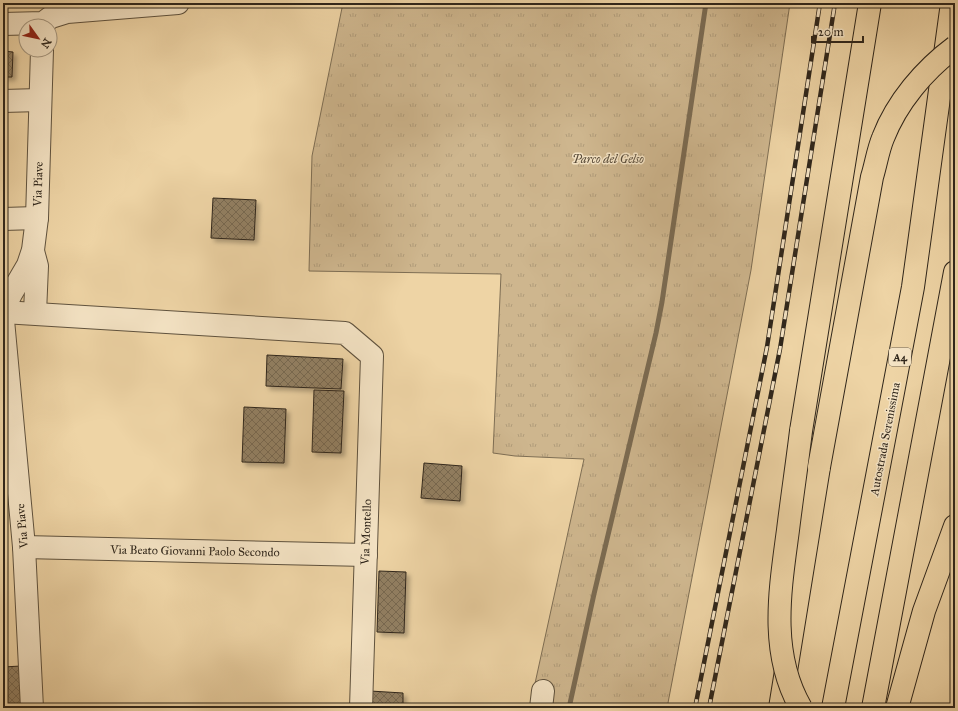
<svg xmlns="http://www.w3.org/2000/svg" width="958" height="711" font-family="'IM FELL Great Primer',serif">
<defs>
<pattern id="park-tufts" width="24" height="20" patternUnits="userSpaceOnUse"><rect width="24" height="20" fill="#ceb68e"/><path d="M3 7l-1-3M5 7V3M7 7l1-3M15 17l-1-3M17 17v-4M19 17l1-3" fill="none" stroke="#b19c7a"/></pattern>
<pattern id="building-cross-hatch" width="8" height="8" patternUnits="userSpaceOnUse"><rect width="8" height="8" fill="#928063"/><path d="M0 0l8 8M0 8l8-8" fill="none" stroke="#786951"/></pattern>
<filter id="shadow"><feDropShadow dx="3.5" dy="3.5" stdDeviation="2" flood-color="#0004"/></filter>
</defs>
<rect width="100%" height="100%" fill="#eed4a5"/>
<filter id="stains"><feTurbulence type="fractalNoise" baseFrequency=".005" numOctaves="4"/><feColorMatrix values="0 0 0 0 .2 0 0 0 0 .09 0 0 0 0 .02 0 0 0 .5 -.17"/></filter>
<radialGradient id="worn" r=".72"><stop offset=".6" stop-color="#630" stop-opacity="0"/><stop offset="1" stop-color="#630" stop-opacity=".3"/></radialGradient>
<polygon fill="url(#park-tufts)" stroke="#7e6e54" points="343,3 790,3 751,270 667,708 550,708 534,688 584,459 515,456 493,453 501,274 309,271 312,156"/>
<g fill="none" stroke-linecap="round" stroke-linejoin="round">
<polyline stroke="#7b6b52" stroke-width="5" points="569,708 594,594 656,333 662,302 706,3"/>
</g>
<g fill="url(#building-cross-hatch)" stroke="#2f261b" filter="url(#shadow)">
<polygon points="3,51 13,52 12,77 3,77"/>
<polygon points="213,198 256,200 254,240 211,238"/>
<polygon points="267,355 343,359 341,389 266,386"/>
<polygon points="314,390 344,391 341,453 312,452"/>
<polygon points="244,407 286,409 284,463 242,462"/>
<polygon points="424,463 462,466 460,501 421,498"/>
<polygon points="379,571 406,572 404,633 377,632"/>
<polygon points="21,666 23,708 3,708 3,667"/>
<polygon points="370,691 403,693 403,708 369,708"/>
</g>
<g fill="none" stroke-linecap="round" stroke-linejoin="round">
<g stroke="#5f523e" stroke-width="24">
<g id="minor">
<polyline points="3,24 43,23 51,17 67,12 178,3"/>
<polyline points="3,101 40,100"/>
<polyline points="3,219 37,218"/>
<polyline points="33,251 37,266 35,313"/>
<polyline points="3,310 11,294 28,265 33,250 37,218 42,50"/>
<polyline points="3,312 345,333 372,356 361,708"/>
<polyline points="3,320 24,547 32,708"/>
<polyline points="24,547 366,555"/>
<polyline points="541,708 543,691"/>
</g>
</g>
<g stroke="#2f261b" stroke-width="24">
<g id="highway">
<polyline points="801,431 870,3"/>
<polyline points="780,708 819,467"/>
<polyline points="833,708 913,287 952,3"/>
<polyline points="873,708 955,272"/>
<polyline points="897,708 924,611 955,526"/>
</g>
</g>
<use href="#minor" stroke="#f4e3c4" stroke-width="22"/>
<use href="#highway" stroke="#eed4a5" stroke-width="22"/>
<g stroke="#2f261b" stroke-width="4.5">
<g id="rail">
<polyline points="695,708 767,347 820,3"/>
<polyline points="709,708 780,349 835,3"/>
</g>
</g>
<use href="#rail" stroke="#f4e3c4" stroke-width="3" stroke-dasharray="9" stroke-linecap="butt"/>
<g stroke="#2f261b" stroke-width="24" stroke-linecap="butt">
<g id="highway-bridge">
<path d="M 819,467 L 872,177 C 876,164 878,150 883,138 C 897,102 924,70 955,47"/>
<path d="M 801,708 C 769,653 780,590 788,530 C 792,497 797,464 801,431"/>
</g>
</g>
<use href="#highway-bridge" stroke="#eed4a5" stroke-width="22"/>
</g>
<g text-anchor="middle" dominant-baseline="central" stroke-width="3" stroke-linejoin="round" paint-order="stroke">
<rect fill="#f4e3c4" stroke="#6a5f4e" stroke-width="1" x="889" y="348" width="22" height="18" rx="3"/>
<g font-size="11" font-weight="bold" fill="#2f261b">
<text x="900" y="357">A4</text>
</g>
<g font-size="12" font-style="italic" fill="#574a38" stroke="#f4e3c4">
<text x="608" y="159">Parco del Gelso</text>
</g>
<g font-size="12" fill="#2f261b" stroke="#f4e3c4">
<text transform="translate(38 184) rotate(-88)">Via Piave</text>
<text transform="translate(885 439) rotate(-79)">Autostrada Serenissima</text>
<text transform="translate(22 526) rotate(-95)">Via Piave</text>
<text transform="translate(366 532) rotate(-88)">Via Montello</text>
<text transform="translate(195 551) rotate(1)">Via Beato Giovanni Paolo Secondo</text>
</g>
</g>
<rect width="958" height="711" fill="none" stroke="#eed4a5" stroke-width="16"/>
<rect x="4" y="4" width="950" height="703" fill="none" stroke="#2f261b" stroke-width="2"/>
<rect x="8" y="8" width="942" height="695" fill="none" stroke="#2f261b"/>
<g transform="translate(38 38) rotate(123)"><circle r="19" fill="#f4e3c4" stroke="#a59780"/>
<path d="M0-3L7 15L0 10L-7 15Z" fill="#8f2418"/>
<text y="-6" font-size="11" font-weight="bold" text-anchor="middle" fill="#2f261b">N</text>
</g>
<path d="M812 36v6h51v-6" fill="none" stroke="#2f261b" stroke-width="2"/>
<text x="818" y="36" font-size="12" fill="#2f261b" stroke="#f4e3c4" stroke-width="3" paint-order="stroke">20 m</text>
<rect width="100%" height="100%" filter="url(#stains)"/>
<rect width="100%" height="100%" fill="url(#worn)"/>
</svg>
